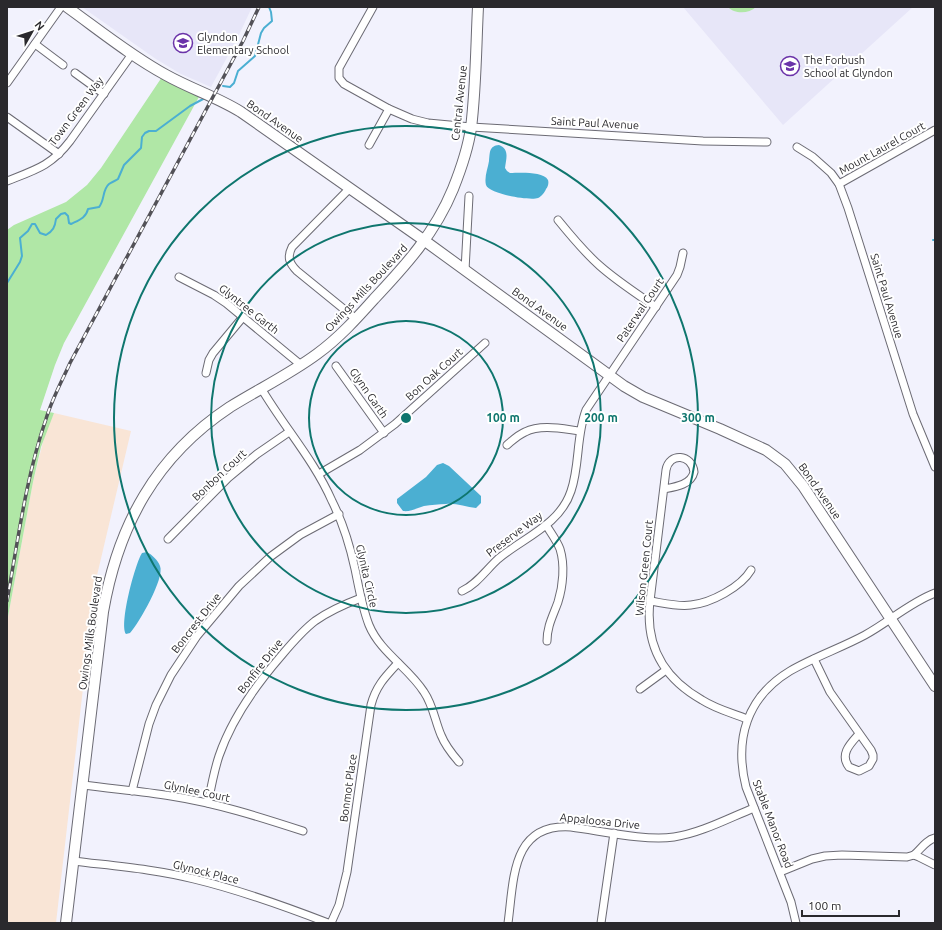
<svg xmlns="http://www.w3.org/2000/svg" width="942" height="930" font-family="Ubuntu,sans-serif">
<rect width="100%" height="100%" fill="#f2f2fd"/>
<g fill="#e7e6f8">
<polygon points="82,7 252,7 238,37 211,87 181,74 156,59"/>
<polygon points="683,7 913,7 783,125"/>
</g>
<polygon fill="#f9e5d6" points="54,413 131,431 95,584 56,923 7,923 7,622 33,482 46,430"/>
<g fill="#b0e7a6">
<path d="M 728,7 L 756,7 C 749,14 734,14 728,7 Z"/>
<polygon points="162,77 200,95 64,343 55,365 40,410 54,413 41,447 33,482 7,622 7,230 14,225 66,202 87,185 101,168"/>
</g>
<g fill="#4bafd2">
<path d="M 499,145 C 510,149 506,159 505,168 L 507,171 L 510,173 C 519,173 543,171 548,180 C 549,183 548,187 546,189 C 545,192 541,197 538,198 C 530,201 489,194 486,185 C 484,177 488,168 489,161 C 490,152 489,146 499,145 Z"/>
<path d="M 443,463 L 449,466 L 481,496 L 481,503 L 476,508 C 466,507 456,503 446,504 C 439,504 431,505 424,506 C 417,508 410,512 403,511 L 397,503 L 397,499 L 426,477 L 437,465 Z"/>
<path d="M 147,552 C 152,555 158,560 160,566 C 165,578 139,623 130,633 L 126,634 C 119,624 135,564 142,553 Z"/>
</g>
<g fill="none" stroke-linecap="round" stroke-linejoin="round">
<g stroke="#4bafd2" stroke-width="2">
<polyline points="223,86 230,87 234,83 238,71 255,56 261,33 264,28 272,21 271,12 269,7"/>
<polyline points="933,240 935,240"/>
<path d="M 7,283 L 20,262 L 22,256 L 20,238 L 28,231 L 32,224 L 35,224 L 40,233 L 46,235 C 53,231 55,227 56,219 L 61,214 L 65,213 L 68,216 L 69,223 L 71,224 C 79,220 86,218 88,209 L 99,207 C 105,200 102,190 109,184 C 112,182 115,181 118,179 L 124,165 L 141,148 L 142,137 L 145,133 L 149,131 L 156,131 L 190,106 L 205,98"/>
</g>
<g stroke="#6c6b74" stroke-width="9">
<g id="street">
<polyline points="373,7 339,68 339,78 344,84 389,109 412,119 428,123 471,127 703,141 767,142"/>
<polyline points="35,44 63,65"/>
<polyline points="75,73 104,94"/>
<polyline points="7,83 61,7"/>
<polyline points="7,117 59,154"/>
<polyline points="369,145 389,109"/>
<polyline points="797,147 813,157 831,173 839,184 848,208 913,414 935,467"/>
<path d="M 7,181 C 35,170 51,166 70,141 L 132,54"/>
<polyline points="839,184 935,130"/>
<path d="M 350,188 L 292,247 C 287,257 289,263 297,271 L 356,319"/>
<path d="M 558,220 C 571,236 584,252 600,266 C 617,281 637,294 656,307"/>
<polyline points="465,270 469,196"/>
<polyline points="179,277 214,295 226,303 301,365"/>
<polyline points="336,366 384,433"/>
<polyline points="206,373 209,360 213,353 243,317"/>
<path d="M 261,388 C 284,427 314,460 332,501 C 343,523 350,546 355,569 C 359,588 362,607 369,625 C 380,652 409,668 424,692 C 433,705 435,721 441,735 C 445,745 452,754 459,762"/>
<path d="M 507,445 C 513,440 518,435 525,432 C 541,424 563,429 580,431"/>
<polyline points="319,474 360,450 395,424 485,343"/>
<path d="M 664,489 C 675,487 691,485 694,472 C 692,454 669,452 666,470 L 650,601 C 645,645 663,678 702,700 C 716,709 732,713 747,719"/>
<path d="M 546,525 C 551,533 557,541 560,549 C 565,565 563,586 558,602 C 553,616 547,626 547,641"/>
<polyline points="168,539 228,478 257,454 289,432"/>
<path d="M 462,591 C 477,584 486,570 498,559 C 523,538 560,525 571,491 C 580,465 576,436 586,410 L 677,275 L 680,267 L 683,253"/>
<path d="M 650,601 C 663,603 678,607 691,605 C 711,603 741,587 751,570"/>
<path d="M 814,659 L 830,692 L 871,750 L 873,755 L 873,759 L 869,766 L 859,771 L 849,767 C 839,754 851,743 859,734"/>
<polyline points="640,689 666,670"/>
<path d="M 83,785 C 112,789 142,791 171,796 C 216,803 260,817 303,831"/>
<polyline points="132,791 149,724 156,705 171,675 197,636 239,586 270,557 300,535 339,514"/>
<path d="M 208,803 C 211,787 214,771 219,756 C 232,718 255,686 281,656 C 292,643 302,631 315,621 C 329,611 345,604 361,598"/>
<path d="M 914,855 C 921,849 926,840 935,838"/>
<path d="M 73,861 C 114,866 155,869 194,879 C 240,890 284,906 328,923"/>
<polyline points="780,872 812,859 825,856 842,855 907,857 914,855 919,857 935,865"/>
<path d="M 331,923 L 339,905 L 347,872 L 371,705 C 376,686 385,677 398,663"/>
<path d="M 508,923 C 514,880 511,823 571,827 C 602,831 644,841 674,837 C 701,833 729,818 754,808"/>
<polyline points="601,923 614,833"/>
<path d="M 796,923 L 791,902 L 746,787 C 734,739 747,697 790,671 C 814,657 841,648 865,635 C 889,622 909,603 935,593"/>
</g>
</g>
<g stroke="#6c6b74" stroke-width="12">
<g id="secondary">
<path d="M 67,7 C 99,30 131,56 166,75 C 191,89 217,97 241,112 L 425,241 L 624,386 L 643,397 L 720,429 L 766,450 L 785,464 L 803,486 L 935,686"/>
<path d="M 66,923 L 103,612 C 118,525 156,456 230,407 C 259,389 290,374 317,354 C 339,338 357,318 374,299 C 406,265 435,233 453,189 C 461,169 468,149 471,128 C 476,88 476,47 478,7"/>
</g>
</g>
<use href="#street" stroke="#fff" stroke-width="7"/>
<use href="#secondary" stroke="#fff" stroke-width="10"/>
<g stroke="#535258" stroke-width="3.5">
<path id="rail" d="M 7,601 C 18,540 26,477 46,419 C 52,399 62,381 70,363 L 243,41 L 259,7"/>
</g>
<use href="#rail" stroke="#fff" stroke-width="2" stroke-dasharray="6" stroke-linecap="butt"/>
</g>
<g fill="none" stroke="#0f766e" stroke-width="2">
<circle cx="406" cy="418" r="97"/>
<circle cx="406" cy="418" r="195"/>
<circle cx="406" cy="418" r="292"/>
</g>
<defs>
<g id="school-ring" transform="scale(1)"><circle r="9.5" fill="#fff" stroke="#6b33a9" stroke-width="1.5"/><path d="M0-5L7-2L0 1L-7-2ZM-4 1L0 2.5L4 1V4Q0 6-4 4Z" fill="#6b33a9"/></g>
</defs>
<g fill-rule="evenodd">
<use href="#school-ring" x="183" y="43"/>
<use href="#school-ring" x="790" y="66"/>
</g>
<g text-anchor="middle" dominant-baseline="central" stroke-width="4" stroke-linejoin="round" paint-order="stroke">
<g font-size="11" fill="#2a292d" stroke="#fff" text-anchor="start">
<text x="197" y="37">Glyndon<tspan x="197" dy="13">Elementary School</tspan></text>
<text x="804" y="60">The Forbush<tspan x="804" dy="13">School at Glyndon</tspan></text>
</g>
<g font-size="11" fill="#2a292d" stroke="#fff">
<text transform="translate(459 103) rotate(-84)">Central Avenue</text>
<text transform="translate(76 111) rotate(-53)">Town Green Way</text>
<text transform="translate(275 121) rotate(35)">Bond Avenue</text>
<text transform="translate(595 123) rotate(3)">Saint Paul Avenue</text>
<text transform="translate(882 148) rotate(-29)">Mount Laurel Court</text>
<text transform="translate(366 288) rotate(-47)">Owings Mills Boulevard</text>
<text transform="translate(887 296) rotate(73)">Saint Paul Avenue</text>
<text transform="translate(249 309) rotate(38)">Glyntree Garth</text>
<text transform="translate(540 309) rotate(36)">Bond Avenue</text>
<text transform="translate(640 310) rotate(-56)">Paterwal Court</text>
<text transform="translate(434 374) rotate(-42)">Bon Oak Court</text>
<text transform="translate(369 393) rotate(55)">Glynn Garth</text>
<text transform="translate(219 475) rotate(-43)">Bonbon Court</text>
<text transform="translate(820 491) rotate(55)">Bond Avenue</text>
<text transform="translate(514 534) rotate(-37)">Preserve Way</text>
<text transform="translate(644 568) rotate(-84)">Wilson Green Court</text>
<text transform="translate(367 576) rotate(77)">Glynita Circle</text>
<text transform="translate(196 623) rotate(-52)">Boncrest Drive</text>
<text transform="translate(90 633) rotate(-82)">Owings Mills Boulevard</text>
<text transform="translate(260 666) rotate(-52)">Bonfire Drive</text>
<text transform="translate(348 788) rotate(-82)">Bonmot Place</text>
<text transform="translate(197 791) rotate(12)">Glynlee Court</text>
<text transform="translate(600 821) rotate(6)">Appaloosa Drive</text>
<text transform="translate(773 824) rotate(69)">Stable Manor Road</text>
<text transform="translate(206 872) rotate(14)">Glynock Place</text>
</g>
</g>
<circle cx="406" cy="418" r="6" fill="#0f766e" stroke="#fff" stroke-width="2"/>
<g font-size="12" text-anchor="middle" font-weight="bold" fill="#0f766e" stroke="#fff" stroke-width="4" stroke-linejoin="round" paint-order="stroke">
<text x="503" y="422">100 m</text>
<text x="601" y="422">200 m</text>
<text x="698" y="422">300 m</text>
</g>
<rect width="942" height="930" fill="none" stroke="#2a292d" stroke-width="16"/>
<g transform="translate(32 32) rotate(51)" stroke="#ffffff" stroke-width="3" paint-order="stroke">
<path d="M0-3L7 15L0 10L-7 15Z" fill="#2a292d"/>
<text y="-6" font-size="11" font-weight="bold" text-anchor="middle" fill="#2a292d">N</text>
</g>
<path d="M802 910v6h97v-6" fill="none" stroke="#2a292d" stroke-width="2"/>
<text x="808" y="910" font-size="12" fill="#2a292d" stroke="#ffffff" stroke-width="3" paint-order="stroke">100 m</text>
</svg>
